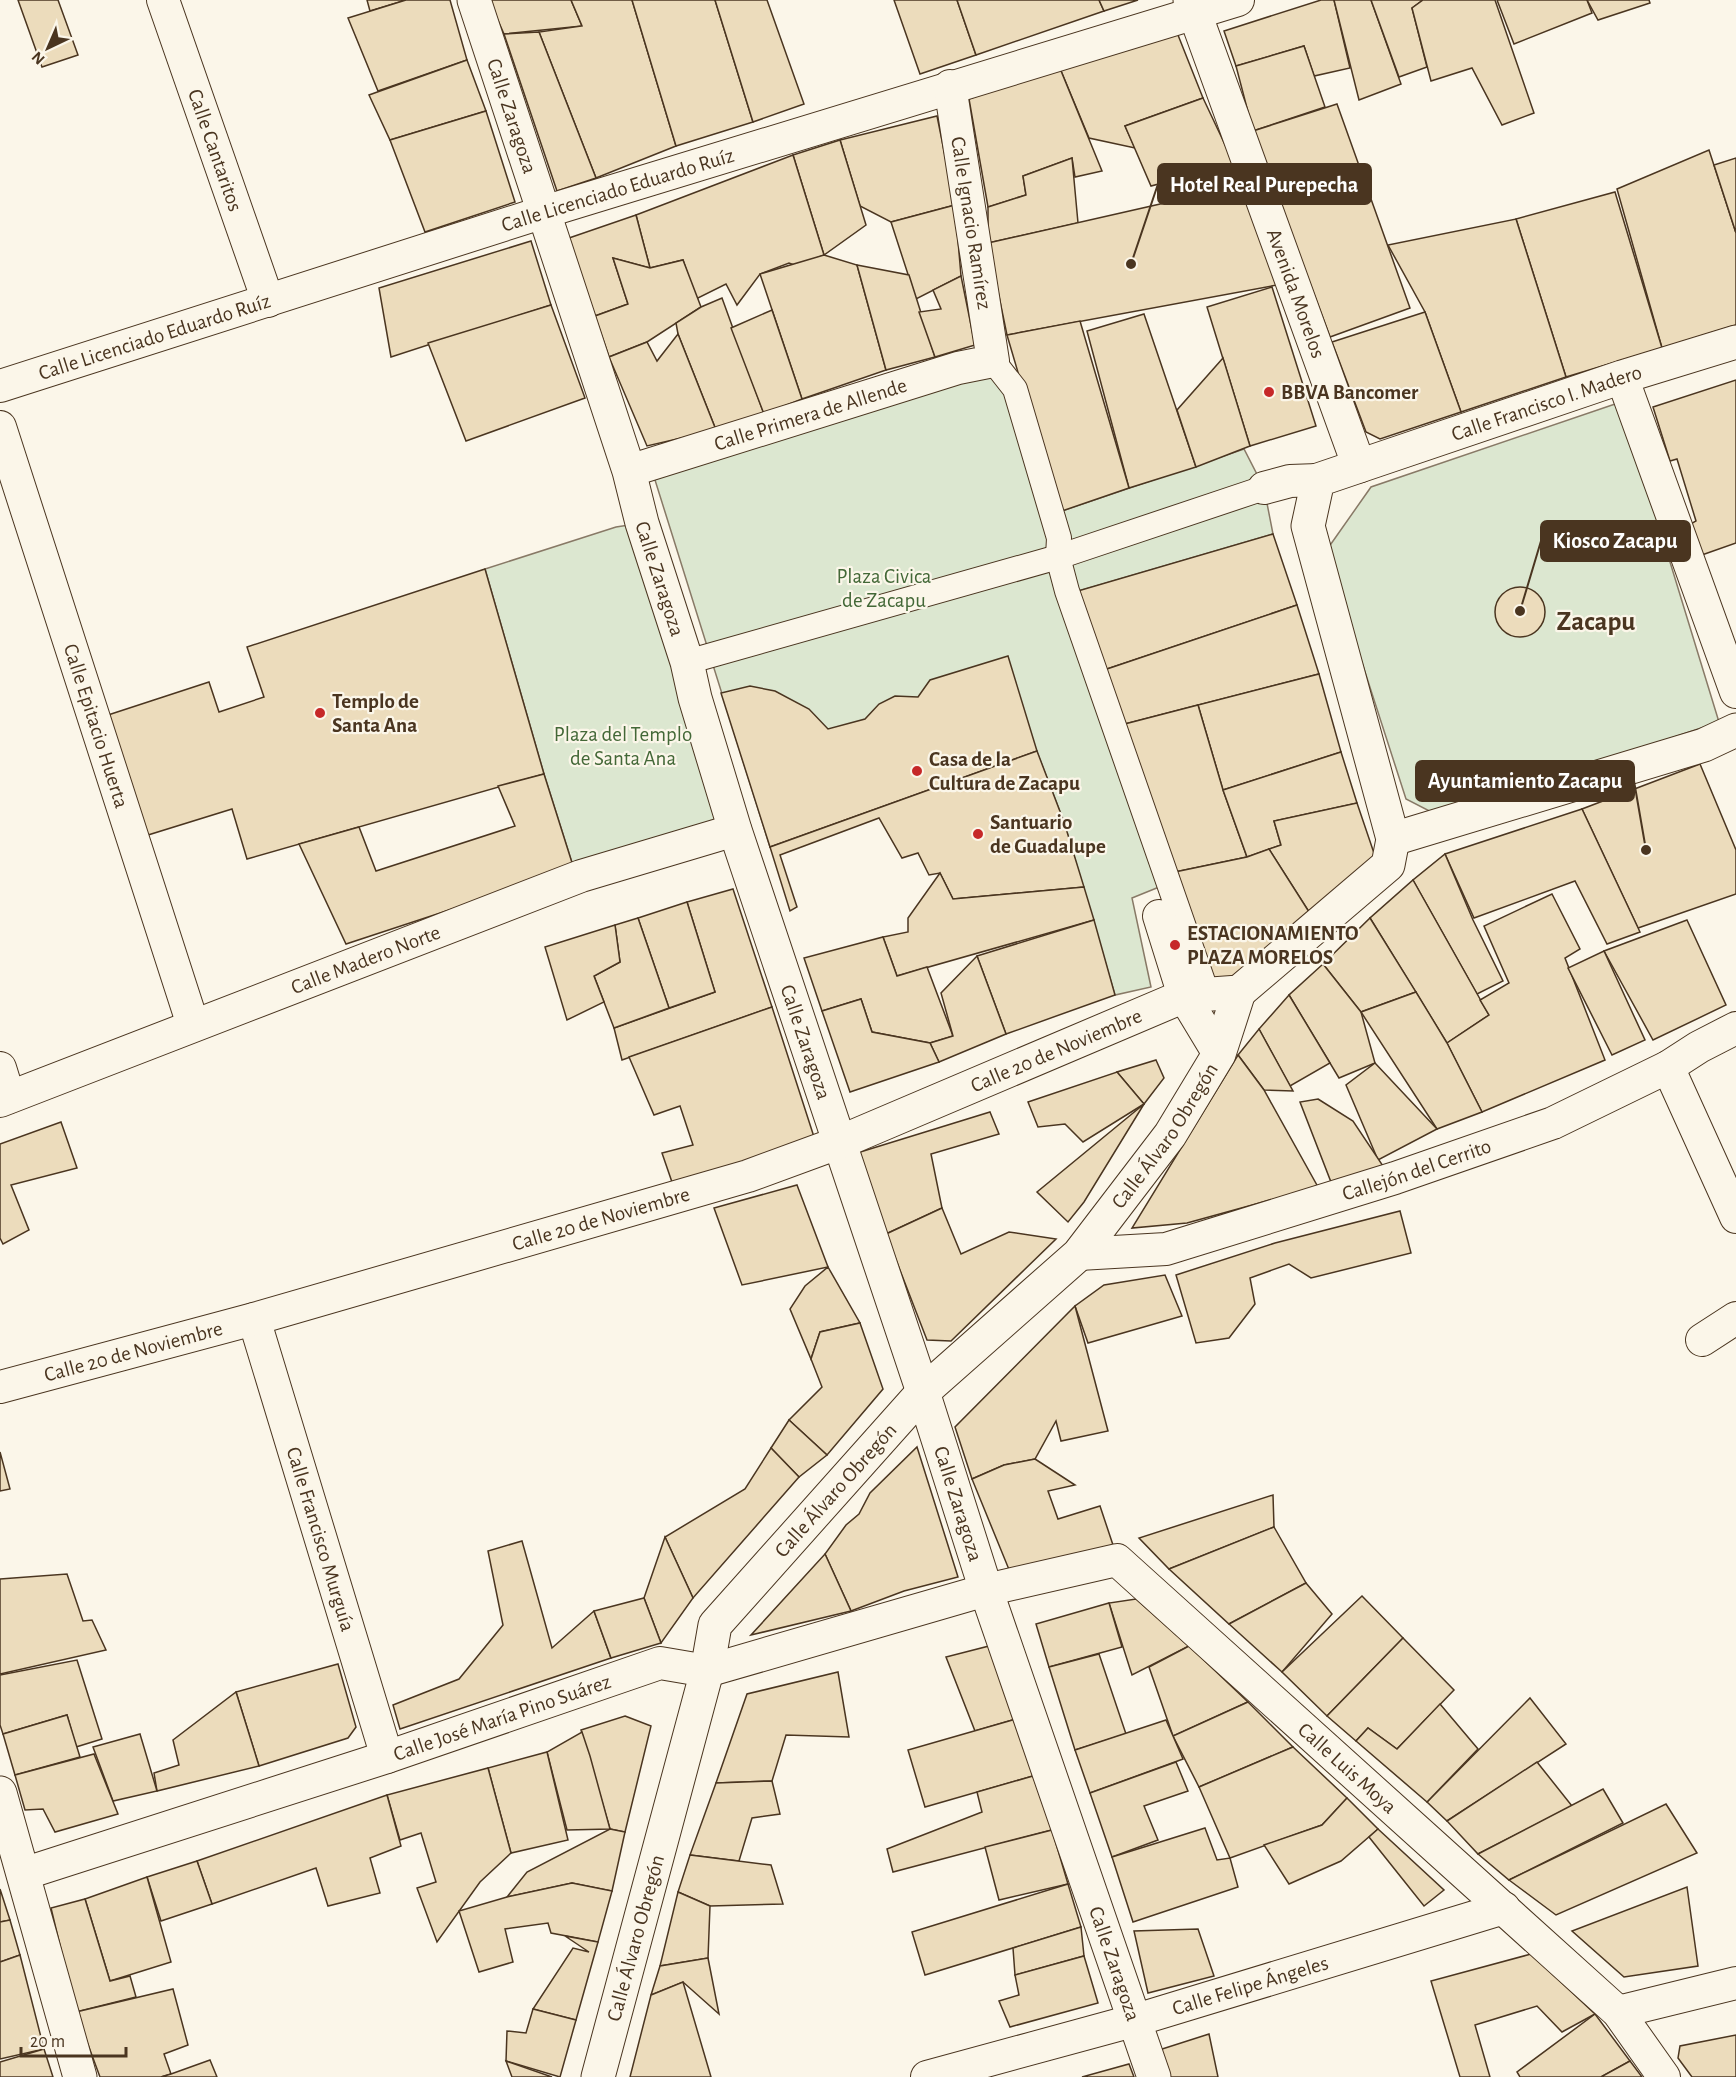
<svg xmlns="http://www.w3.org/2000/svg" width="1736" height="2077" font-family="'Alegreya Sans',sans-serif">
<rect width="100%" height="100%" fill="#fbf6e9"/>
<g fill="#dce7d0" stroke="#887966" stroke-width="1.5">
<polygon points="993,361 1059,512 1244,449 1264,488 1273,534 1072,593 1169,883 1132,898 1151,987 1115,995 1064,822 1037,752 770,847 650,464"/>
<polygon points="1621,402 1719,722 1439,816 1406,799 1326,551 1371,487"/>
<polygon points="642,523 735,830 574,869 544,774 485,569 616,527"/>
</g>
<g fill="#ecdcbc" stroke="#4a3520" stroke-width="1.5">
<polygon points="18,0 58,0 78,55 42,67"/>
<polygon points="367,0 406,0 370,11"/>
<polygon points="406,0 450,0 467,60 378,91 348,18"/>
<polygon points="489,0 571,0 582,26 504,34"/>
<polygon points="571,0 632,0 676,146 596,178 539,32 582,26"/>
<polygon points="632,0 715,0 753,122 676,146"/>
<polygon points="715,0 767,0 804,104 753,122"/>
<polygon points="894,0 957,0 976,55 920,74"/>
<polygon points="957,0 1099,0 1104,11 976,55"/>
<polygon points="1099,0 1138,0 1104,11"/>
<polygon points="1321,0 1334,0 1350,68 1314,76 1304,46 1236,66 1224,31"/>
<polygon points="1334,0 1371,0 1401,84 1359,100"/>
<polygon points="1371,0 1423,0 1412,8 1427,67 1399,77"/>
<polygon points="1423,0 1495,0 1534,113 1502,125 1472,68 1431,81 1412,8"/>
<polygon points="1497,0 1587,0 1592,13 1514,44"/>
<polygon points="1587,0 1649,0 1650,3 1598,20"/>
<polygon points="1176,30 1203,98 1125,126 1135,148 1089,138 1059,66"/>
<polygon points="539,32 596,178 557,191 504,34"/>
<polygon points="1304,46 1325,107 1253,131 1236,66"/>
<polygon points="467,60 486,111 390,140 369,95"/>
<polygon points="1059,66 1102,171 1075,177 1072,158 1023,176 1026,195 988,207 969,99"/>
<polygon points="1203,98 1244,185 1212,192 1195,174 1151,186 1125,126"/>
<polygon points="1337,104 1410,308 1330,337 1253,131"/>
<polygon points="486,111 515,202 425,232 390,140"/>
<polygon points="937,116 955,205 891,222 860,206 840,140"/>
<polygon points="840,140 866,225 824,255 793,155"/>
<polygon points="1709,150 1736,233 1736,325 1662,348 1617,189"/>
<polygon points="793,155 824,255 797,266 789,263 760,274 737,305 726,284 696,299 683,260 650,268 636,215"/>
<polygon points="1072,158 1078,223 988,243 988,207 1026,195 1023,176"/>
<polygon points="1736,158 1736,233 1714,165"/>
<polygon points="1244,185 1277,285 1007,335 988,243"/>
<polygon points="1615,192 1662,348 1566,377 1516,219"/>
<polygon points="955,205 961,276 916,299 891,222"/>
<polygon points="636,215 650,268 613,258 628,304 595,316 569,238"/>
<polygon points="1516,219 1566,377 1461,412 1425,312 1388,245"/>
<polygon points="531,241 551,305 391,357 379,288"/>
<polygon points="824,255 857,265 886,370 802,399 760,274"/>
<polygon points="613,258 650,268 683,260 701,307 647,342 609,357 595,316 628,304"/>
<polygon points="857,265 909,275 935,357 886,370"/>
<polygon points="961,276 975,345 935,357 919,312 941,309 933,290"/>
<polygon points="1272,287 1316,426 1250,446 1207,307"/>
<polygon points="722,298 764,414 716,430 678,334 676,323 701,307"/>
<polygon points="551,305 585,398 466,441 428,343"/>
<polygon points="772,310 802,399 764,414 731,328"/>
<polygon points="1425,312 1461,412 1380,439 1366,432 1332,342"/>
<polygon points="1144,314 1196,467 1129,488 1087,331"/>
<polygon points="1080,321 1129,488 1059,512 1007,335"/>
<polygon points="678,334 716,430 647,446 609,357 647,342 657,361"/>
<polygon points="1223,358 1250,446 1196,467 1177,410"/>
<polygon points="1736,380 1736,543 1699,556 1689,525 1696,521 1677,459 1670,461 1653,407"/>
<polygon points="1273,534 1297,605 1098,672 1071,593"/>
<polygon points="485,569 544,774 247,859 232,809 148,835 108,715 209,682 219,712 264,697 247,647"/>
<circle cx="1520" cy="612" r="25"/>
<polygon points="1297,605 1319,674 1117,726 1098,672"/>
<polygon points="1008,656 1037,751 770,847 721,693 750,686 775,691 809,709 828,729 865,719 879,704 895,696 918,697 930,680"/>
<polygon points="1319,674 1341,752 1223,790 1198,705"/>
<polygon points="1198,705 1223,790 1247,857 1170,873 1117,726"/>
<polygon points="1037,751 1064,822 1084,887 953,899 940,873 929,875 918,853 902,858 879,818 780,855 797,907 790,911 770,847"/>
<polygon points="1341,752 1357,803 1274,821 1281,845 1247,857 1223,790"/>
<polygon points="1700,764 1736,850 1736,894 1638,928 1582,809"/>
<polygon points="544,774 574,869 346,944 299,844 359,827 376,871 515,826 498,786"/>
<polygon points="1357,803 1377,862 1311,915 1269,849 1281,845 1274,821"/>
<polygon points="1582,809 1640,932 1607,944 1575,881 1474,918 1445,854"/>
<polygon points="1269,849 1311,915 1231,977 1211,979 1170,873 1247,857"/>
<polygon points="1445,854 1473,920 1503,981 1477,994 1413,880"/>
<polygon points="940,873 953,899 1084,887 1094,920 897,976 883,937 908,932 908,918"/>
<polygon points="1413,880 1489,1015 1447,1043 1370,918"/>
<polygon points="733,889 772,1007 622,1060 614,1028 715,992 687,902"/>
<polygon points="1552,894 1580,949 1565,958 1605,1060 1482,1112 1447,1043 1489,1015 1480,1000 1509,983 1484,926"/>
<polygon points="687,902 715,992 669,1008 638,918"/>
<polygon points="638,918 669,1008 614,1028 594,976 620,962 615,925"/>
<polygon points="1370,918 1416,992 1361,1012 1323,964"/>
<polygon points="1094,920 1115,995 1006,1034 977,956"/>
<polygon points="1687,920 1726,1005 1653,1040 1604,951"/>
<polygon points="615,925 620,962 594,976 604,1002 567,1020 545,947"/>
<polygon points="883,937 897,976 927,967 953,1036 930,1043 872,1032 861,999 822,1011 804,958"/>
<polygon points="1604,951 1645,1040 1612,1055 1568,968"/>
<polygon points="977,956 1006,1034 939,1062 930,1043 953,1036 941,993"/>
<polygon points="1323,964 1361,1012 1375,1063 1339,1078 1289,995"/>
<polygon points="1416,992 1447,1043 1482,1112 1437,1129 1361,1012"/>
<polygon points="1289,995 1330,1063 1290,1086 1259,1029"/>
<polygon points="861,999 872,1032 930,1043 939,1062 850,1092 822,1011"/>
<polygon points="772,1007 815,1140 673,1185 662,1153 693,1145 680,1106 654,1115 629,1057"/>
<polygon points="1259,1029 1293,1091 1264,1090 1238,1055"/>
<polygon points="1238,1055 1264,1090 1318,1187 1187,1223 1132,1228"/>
<polygon points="1156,1060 1164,1078 1144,1104 1117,1072"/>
<polygon points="1375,1063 1437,1129 1378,1160 1346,1085"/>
<polygon points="1117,1072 1144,1104 1083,1142 1065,1124 1038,1127 1028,1102"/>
<polygon points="1318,1099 1353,1121 1383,1166 1331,1182 1300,1102"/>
<polygon points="1144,1104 1084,1202 1068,1222 1037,1192"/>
<polygon points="990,1112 999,1134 931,1154 942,1208 886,1234 857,1153"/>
<polygon points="61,1122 77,1168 11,1185 29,1230 3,1244 0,1238 0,1144"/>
<polygon points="797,1185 828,1267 742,1285 714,1208"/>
<polygon points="942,1208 961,1254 1009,1232 1056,1239 951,1341 927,1340 886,1234"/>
<polygon points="1400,1211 1411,1253 1311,1278 1289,1264 1250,1278 1255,1304 1229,1338 1196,1343 1176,1275 1275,1243"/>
<polygon points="828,1267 860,1323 820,1332 811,1359 790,1309 805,1286"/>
<polygon points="1165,1275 1182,1316 1088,1343 1075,1306 1104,1285"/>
<polygon points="1075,1306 1108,1431 1061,1441 1056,1421 1035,1459 1004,1465 972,1479 955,1427"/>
<polygon points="860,1323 883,1389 827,1455 789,1420 822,1387 811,1359 820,1332"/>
<polygon points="789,1420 827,1455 799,1477 771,1448"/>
<polygon points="917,1447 958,1577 904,1591 851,1611 825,1554 846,1525 859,1514 870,1493"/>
<polygon points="771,1448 799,1477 693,1598 665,1537 745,1489"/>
<polygon points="0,1452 10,1489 0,1491"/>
<polygon points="1035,1459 1075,1485 1048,1491 1058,1519 1100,1506 1114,1548 1010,1572 972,1479 1004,1465"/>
<polygon points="1273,1495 1274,1527 1169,1569 1139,1538"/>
<polygon points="1274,1527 1306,1583 1229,1624 1169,1569"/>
<polygon points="665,1537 693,1598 661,1643 644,1598"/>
<polygon points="522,1541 552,1648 594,1611 611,1658 400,1729 393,1705 459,1679 503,1625 488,1551"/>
<polygon points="825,1554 851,1611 751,1635"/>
<polygon points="67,1574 83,1621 92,1620 106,1650 0,1674 0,1579"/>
<polygon points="1306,1583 1332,1614 1282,1672 1229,1624"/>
<polygon points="1362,1596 1403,1638 1327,1716 1282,1672"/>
<polygon points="644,1598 661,1643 611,1658 594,1611"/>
<polygon points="1136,1599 1189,1646 1132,1675 1109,1603"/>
<polygon points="1109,1603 1122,1647 1049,1667 1036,1624"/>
<polygon points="1403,1638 1454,1690 1397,1749 1368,1728 1356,1741 1327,1716"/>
<polygon points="993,1645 1016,1719 975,1731 946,1657"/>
<polygon points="1189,1646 1248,1702 1173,1736 1149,1667"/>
<polygon points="1099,1654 1126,1734 1075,1750 1049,1667"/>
<polygon points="77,1660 102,1739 76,1747 67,1715 3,1734 0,1725 0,1675"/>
<polygon points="338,1664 356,1727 348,1738 259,1766 236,1692"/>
<polygon points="838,1672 849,1737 786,1735 772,1781 716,1783 747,1694"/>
<polygon points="236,1692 259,1766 157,1791 154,1773 179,1765 173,1740"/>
<polygon points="1530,1698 1566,1744 1447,1821 1427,1802"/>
<polygon points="1248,1702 1293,1747 1199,1787 1173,1736"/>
<polygon points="1440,1704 1478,1749 1427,1802 1356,1741 1368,1728 1397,1749"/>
<polygon points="67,1715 80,1757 15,1775 3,1734"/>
<polygon points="625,1716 651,1726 625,1832 610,1829 581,1730"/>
<polygon points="1016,1719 1033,1776 925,1807 908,1750"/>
<polygon points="1166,1720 1183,1759 1090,1793 1075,1750"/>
<polygon points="582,1732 590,1756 610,1829 567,1830 547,1752"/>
<polygon points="140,1734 157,1791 113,1801 93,1747"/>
<polygon points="1293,1747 1347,1798 1322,1825 1230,1858 1199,1787"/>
<polygon points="547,1752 568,1840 511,1853 488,1768"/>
<polygon points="94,1754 118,1814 55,1832 43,1809 25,1810 15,1775"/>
<polygon points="1176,1762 1188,1791 1144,1806 1158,1840 1112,1857 1090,1793"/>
<polygon points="1537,1762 1572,1806 1478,1854 1447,1821"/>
<polygon points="488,1768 511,1853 480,1882 437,1942 417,1888 436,1882 421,1833 400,1840 387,1795"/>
<polygon points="1033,1776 1052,1830 893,1872 887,1849 982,1812 977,1792"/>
<polygon points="772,1781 780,1814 752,1818 739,1861 690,1855 716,1783"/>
<polygon points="1603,1789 1623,1823 1509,1880 1478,1854"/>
<polygon points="387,1795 401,1846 370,1858 380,1893 328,1906 316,1868 212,1904 197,1861"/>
<polygon points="1347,1798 1378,1829 1341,1861 1289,1884 1264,1845 1322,1825"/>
<polygon points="1666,1804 1697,1853 1556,1915 1509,1880"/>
<polygon points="1205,1828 1217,1860 1230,1858 1238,1887 1133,1922 1112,1857"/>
<polygon points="610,1829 625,1832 612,1891 572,1883 507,1897 527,1872"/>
<polygon points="1378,1829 1444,1890 1424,1906 1369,1837"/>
<polygon points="1052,1830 1068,1884 999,1900 985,1847"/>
<polygon points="690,1855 771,1865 783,1904 710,1906 678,1892"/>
<polygon points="197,1861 212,1904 161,1921 147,1877"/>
<polygon points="147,1877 171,1962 110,1981 85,1899"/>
<polygon points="572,1883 612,1891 598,1942 551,1933 548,1923 505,1929 513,1962 479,1972 459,1911 507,1897"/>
<polygon points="1068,1884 1081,1927 925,1975 912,1932"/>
<polygon points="1687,1887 1698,1966 1624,1977 1572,1931"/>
<polygon points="0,1889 10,1920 0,1922"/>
<polygon points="678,1892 710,1906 708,1958 660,1966"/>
<polygon points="85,1899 110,1981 130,1976 136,1997 76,2012 51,1908"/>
<polygon points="10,1920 20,1955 0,1962 0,1922"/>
<polygon points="1081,1927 1084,1956 1015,1975 1013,1948"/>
<polygon points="1198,1929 1214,1976 1148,1993 1134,1931"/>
<polygon points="565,1936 598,1942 576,2020 533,2009 573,1948 589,1952"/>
<polygon points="1531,1954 1595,2014 1562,2032 1537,2006 1475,2025 1490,2077 1460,2077 1431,1981"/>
<polygon points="20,1955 44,2049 0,2059 0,1962"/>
<polygon points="1084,1956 1098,2003 1010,2027 999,2001 1019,1995 1015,1975"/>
<polygon points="708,1958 719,2014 683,1982 651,1995 660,1966"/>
<polygon points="683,1982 711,2077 630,2077 651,1995"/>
<polygon points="173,1989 188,2045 164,2054 171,2074 161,2077 100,2077 76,2012"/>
<polygon points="533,2009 576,2020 560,2077 506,2061 507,2031 526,2033"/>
<polygon points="1595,2014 1630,2061 1601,2077 1520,2077 1517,2072"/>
<polygon points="1209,2034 1218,2077 1167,2077 1159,2050"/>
<polygon points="1736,2035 1736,2077 1692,2077 1678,2058 1680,2046"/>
<polygon points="44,2049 53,2077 0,2077 0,2062"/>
<polygon points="210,2060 217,2077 161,2077 171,2074"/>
<polygon points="506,2061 552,2077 512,2077"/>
<polygon points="1630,2061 1642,2077 1601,2077"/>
<polygon points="1129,2064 1134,2077 1082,2077"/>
</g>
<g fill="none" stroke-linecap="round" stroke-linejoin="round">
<g stroke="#4a3520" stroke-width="26">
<g id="pedestrian">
<polyline points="993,361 1015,389 1059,538 1058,557 1067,591 1207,993"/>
<polyline points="687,662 1058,557 1264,488"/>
</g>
</g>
<g stroke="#4a3520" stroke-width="34">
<g id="minor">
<path id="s1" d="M 163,0 L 268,301"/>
<polyline points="1622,377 1736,692"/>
<path id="s2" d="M 0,386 L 544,212 L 1238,0"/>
<path id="s3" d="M 0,427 L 193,1025"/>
<path id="s4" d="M 629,471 L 958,368 L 993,361 L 950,86"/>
<polyline points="1264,488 1290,481 1318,480"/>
<polyline points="1159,916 1184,996 1219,1054"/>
<polyline points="1668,1067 1736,1217"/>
<polyline points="0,1068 9,1097"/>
<path id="s5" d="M 0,1101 L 581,876 L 735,830"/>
<path id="s6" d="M 1079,1254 L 1166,1249 L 1395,1178 L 1553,1123 L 1668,1067 L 1699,1047 L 1736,1028"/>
<path id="s7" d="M 254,1319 L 387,1757"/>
<polyline points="1702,1340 1736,1318"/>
<path id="s8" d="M 0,1387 L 254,1319 L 748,1176 L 838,1143"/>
<path id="s9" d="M 23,1874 L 387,1757 L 660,1663 L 707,1671 L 986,1590 L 1117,1560 L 1618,2012 L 1664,2077"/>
<polyline points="1618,2012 1736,1983"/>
<path id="s10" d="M 927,2077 L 1136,2020 L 1504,1908"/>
</g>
</g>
<g stroke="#4a3520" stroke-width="35">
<g id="tertiary">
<path id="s11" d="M 474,0 L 629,471 L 642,523 L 687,662 L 695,698 L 735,830 L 923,1392 L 986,1590 L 1154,2077"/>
<path id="s12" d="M 1190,0 L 1359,466"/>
<polyline points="1393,839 1704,745 1736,730"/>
<path id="s13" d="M 838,1143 L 1184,996 L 1239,992 L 1388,865 L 1393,839 L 1308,526 L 1318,480 L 1622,377 L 1736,342"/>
<path id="s14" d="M 598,2077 L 707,1671 L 715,1625 L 923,1392 L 1079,1254 L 1170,1135 L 1219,1054 L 1239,992"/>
</g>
</g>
<g stroke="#4a3520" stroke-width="35">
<polyline id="secondary" points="0,1793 80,2077"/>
</g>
<use href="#pedestrian" stroke="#fbf6e9" stroke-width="24"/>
<use href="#minor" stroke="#fbf6e9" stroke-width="32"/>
<use href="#tertiary" stroke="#fbf6e9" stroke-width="33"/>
<use href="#secondary" stroke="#fbf6e9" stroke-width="33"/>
</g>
<g fill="#c62828" stroke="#fbf6e9" stroke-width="2">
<circle cx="1269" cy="392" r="6"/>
<circle cx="320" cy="713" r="6"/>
<circle cx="917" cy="771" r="6"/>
<circle cx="978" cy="834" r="6"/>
<circle cx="1175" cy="945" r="6"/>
</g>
<g text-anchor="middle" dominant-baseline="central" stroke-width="4.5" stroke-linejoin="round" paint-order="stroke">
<g font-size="21" fill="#4a3520" stroke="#fbf6e9">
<text stroke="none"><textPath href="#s11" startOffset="122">Calle Zaragoza</textPath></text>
<text stroke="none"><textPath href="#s1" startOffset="159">Calle Cantaritos</textPath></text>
<text stroke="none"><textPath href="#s2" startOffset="648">Calle Licenciado Eduardo Ruíz</textPath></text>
<text transform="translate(971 223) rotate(81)">Calle Ignacio Ramírez</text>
<text stroke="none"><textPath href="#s12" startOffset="312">Avenida Morelos</textPath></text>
<text stroke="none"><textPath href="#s2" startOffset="162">Calle Licenciado Eduardo Ruíz</textPath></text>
<text stroke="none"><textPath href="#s13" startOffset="1266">Calle Francisco I. Madero</textPath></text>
<text stroke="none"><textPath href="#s4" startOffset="190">Calle Primera de Allende</textPath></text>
<text stroke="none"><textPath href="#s11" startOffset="608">Calle Zaragoza</textPath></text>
<text stroke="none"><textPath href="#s3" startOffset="314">Calle Epitacio Huerta</textPath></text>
<text stroke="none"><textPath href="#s5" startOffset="392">Calle Madero Norte</textPath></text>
<text stroke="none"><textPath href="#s11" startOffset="1094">Calle Zaragoza</textPath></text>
<text stroke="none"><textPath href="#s13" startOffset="237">Calle 20 de Noviembre</textPath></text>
<text stroke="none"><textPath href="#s14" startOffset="1134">Calle Álvaro Obregón</textPath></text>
<text stroke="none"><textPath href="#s6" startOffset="350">Callejón del Cerrito</textPath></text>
<text stroke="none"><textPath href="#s8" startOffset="624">Calle 20 de Noviembre</textPath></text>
<text stroke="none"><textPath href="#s8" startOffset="138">Calle 20 de Noviembre</textPath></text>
<text stroke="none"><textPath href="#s14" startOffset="648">Calle Álvaro Obregón</textPath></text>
<text stroke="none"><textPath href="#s11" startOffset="1580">Calle Zaragoza</textPath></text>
<text stroke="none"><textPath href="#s7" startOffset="230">Calle Francisco Murguía</textPath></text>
<text stroke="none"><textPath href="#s9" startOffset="504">Calle José María Pino Suárez</textPath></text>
<text stroke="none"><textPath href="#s9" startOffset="1454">Calle Luis Moya</textPath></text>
<text stroke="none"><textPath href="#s14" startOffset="144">Calle Álvaro Obregón</textPath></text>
<text stroke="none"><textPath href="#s11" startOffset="2066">Calle Zaragoza</textPath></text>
<text stroke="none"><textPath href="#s10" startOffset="336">Calle Felipe Ángeles</textPath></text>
</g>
<g font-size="21" font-weight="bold" fill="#4a3520" stroke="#fbf6e9" text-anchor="start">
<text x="1281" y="392">BBVA Bancomer</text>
<text x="332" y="701">Templo de<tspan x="332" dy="24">Santa Ana</tspan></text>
<text x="929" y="759">Casa de la<tspan x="929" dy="24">Cultura de Zacapu</tspan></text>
<text x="990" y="822">Santuario<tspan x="990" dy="24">de Guadalupe</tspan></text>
<text x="1187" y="933">ESTACIONAMIENTO<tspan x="1187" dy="24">PLAZA MORELOS</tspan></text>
</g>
<g font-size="21" fill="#436837" stroke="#fbf6e9">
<text x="884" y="576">Plaza Civica<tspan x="884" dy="24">de Zacapu</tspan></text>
<text x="623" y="734">Plaza del Templo<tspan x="623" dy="24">de Santa Ana</tspan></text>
</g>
<g font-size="27" font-weight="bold" fill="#4a3520" stroke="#fbf6e9">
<text x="1596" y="621">Zacapu</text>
</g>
</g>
<path fill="none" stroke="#4a3520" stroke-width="2" d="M1131 264L1158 184M1520 611L1541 541M1646 850L1634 781"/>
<g fill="#4a3520" stroke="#fbf6e9" stroke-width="2">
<circle cx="1131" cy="264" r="6"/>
<circle cx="1520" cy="611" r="6"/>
<circle cx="1646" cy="850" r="6"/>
</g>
<g fill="#4a3520" stroke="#4a3520" stroke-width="2">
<rect x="1158" y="164" width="213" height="40" rx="6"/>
<rect x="1541" y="521" width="149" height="40" rx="6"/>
<rect x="1416" y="761" width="218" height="40" rx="6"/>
</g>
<g font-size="22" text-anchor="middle" font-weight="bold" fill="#fff">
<text x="1264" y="192">Hotel Real Purepecha</text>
<text x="1615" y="548">Kiosco Zacapu</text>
<text x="1525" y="788">Ayuntamiento Zacapu</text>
</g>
<g transform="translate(48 48) rotate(224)" stroke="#fbf6e9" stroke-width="4.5" paint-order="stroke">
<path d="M0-4.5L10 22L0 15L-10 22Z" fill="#4a3520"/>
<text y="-9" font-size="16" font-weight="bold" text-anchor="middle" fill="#4a3520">N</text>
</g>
<path d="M21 2047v9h105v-9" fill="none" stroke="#4a3520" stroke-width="3"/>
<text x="30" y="2047" font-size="18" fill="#4a3520" stroke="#fbf6e9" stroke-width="4.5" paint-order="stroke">20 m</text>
</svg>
